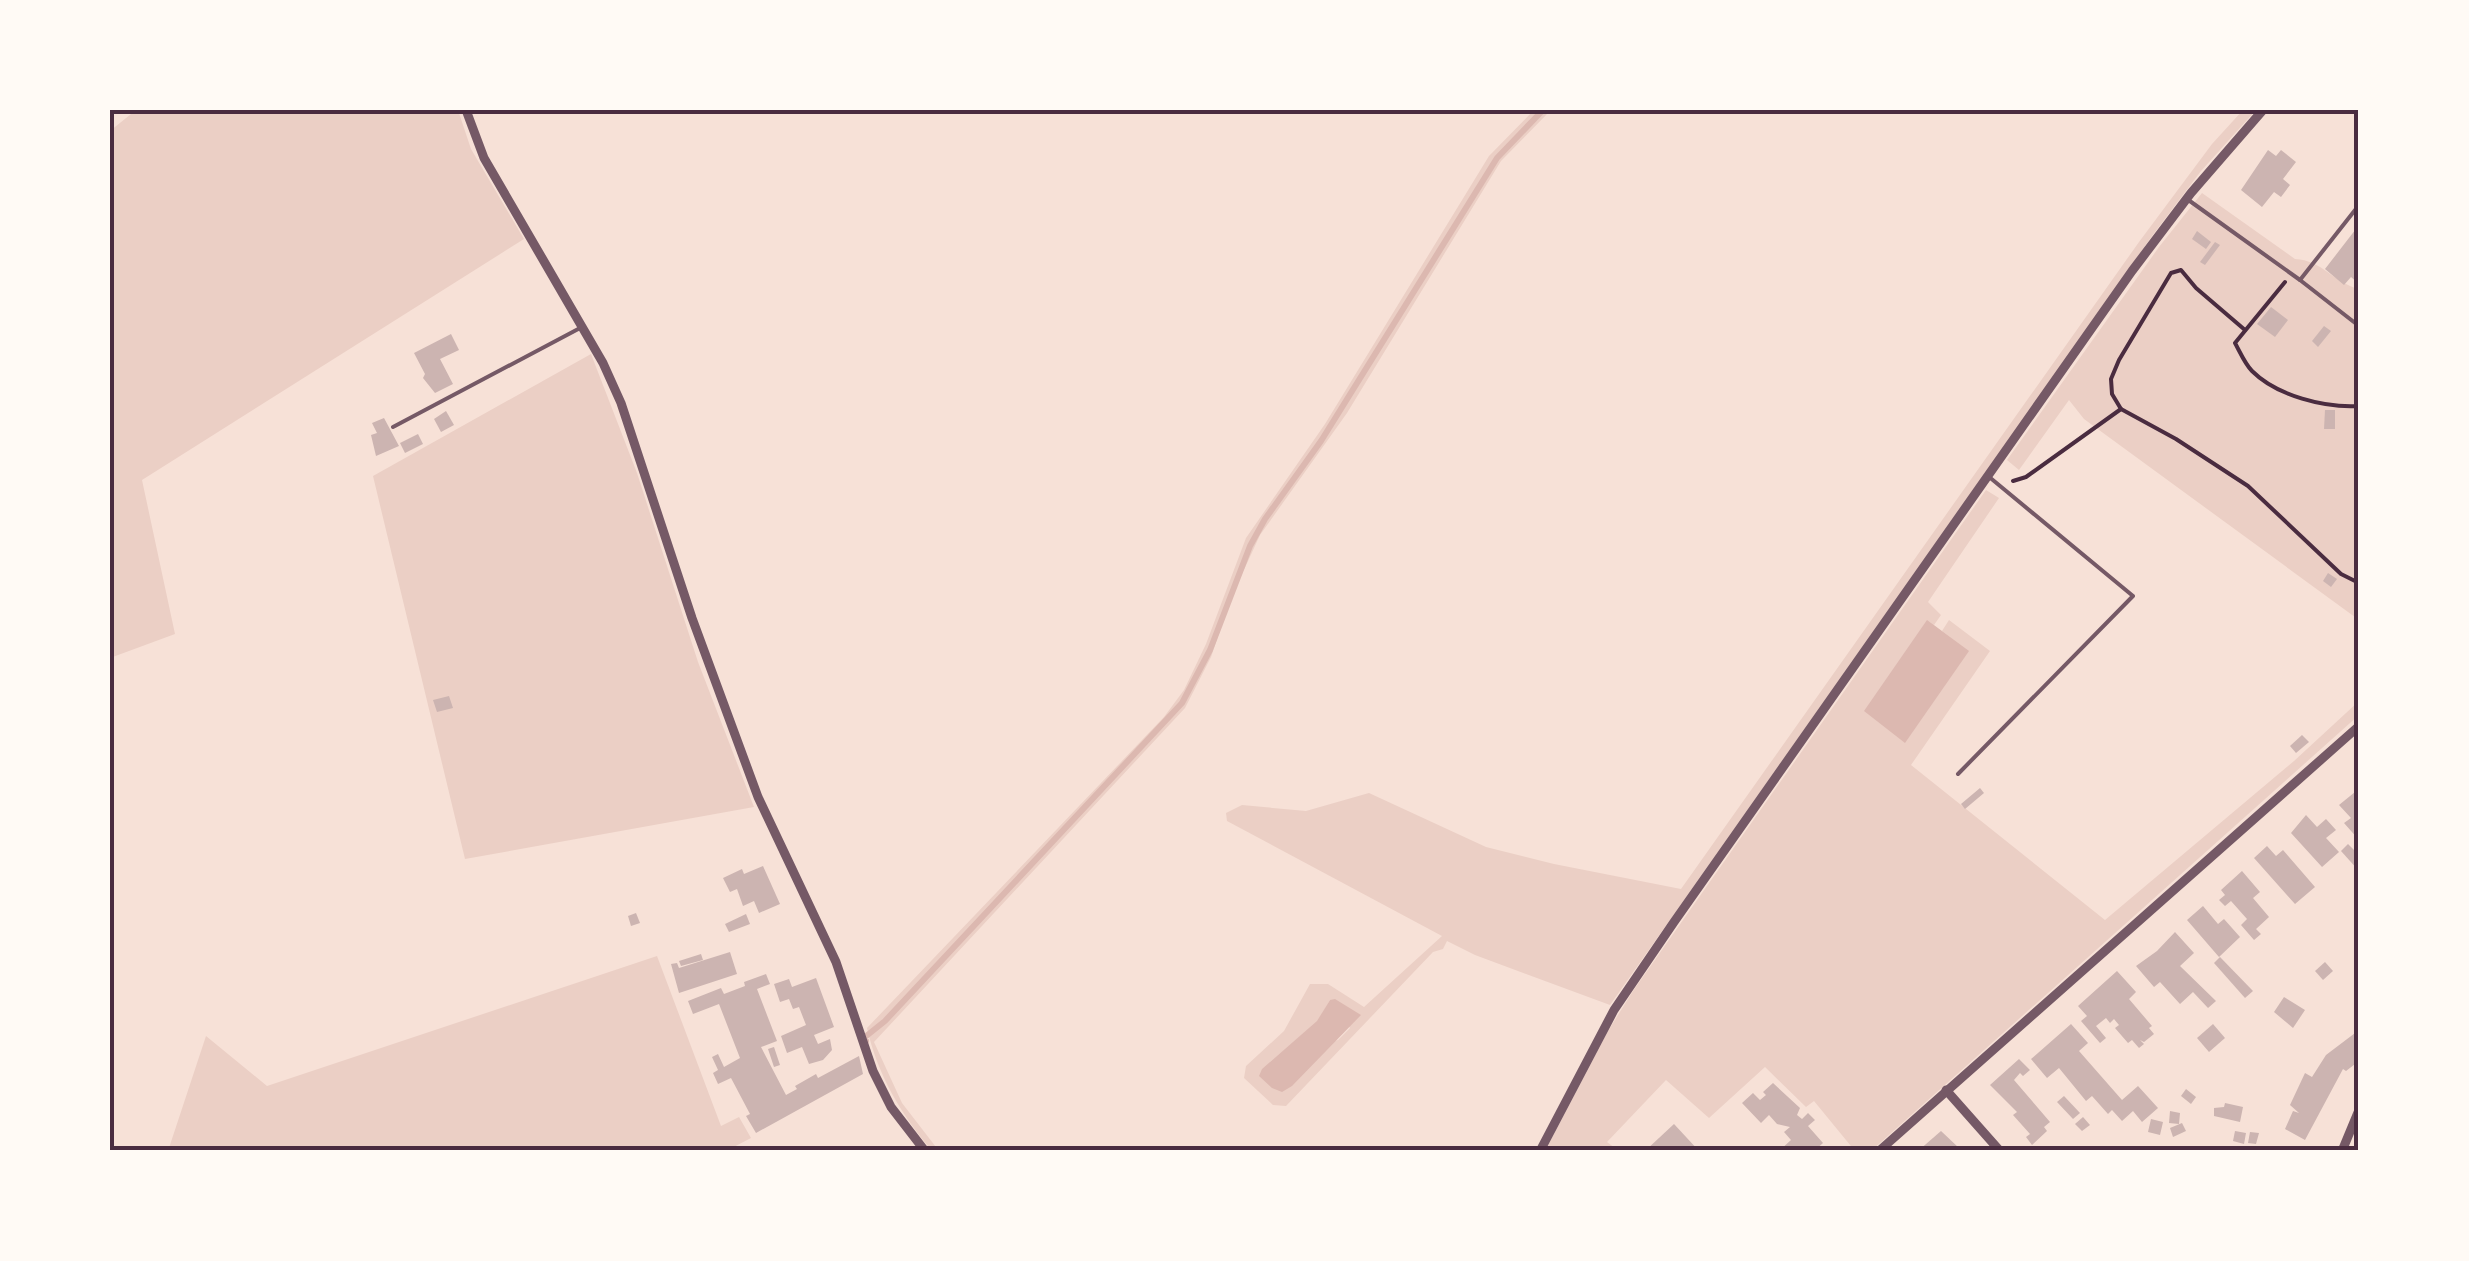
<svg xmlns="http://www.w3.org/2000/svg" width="2469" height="1261" font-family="Raleway,sans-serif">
<rect width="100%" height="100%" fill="#f7e1d7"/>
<g fill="#ebcfc5" fill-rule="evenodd">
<polygon points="136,110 458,110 471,149 524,239 142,480 175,634 110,658 110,131"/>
<path d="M 1534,110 L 1551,110 L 1501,161 L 1347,413 L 1260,535 L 1231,598 L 1211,657 L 1185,708 L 874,1042 L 902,1103 L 939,1151 L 932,1151 C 901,1114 878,1076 867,1028 L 1164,717 L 1184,690 L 1206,644 L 1246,538 L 1325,424 L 1489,156 Z"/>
<path d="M 2243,110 L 2256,110 L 2201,171 L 2152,236 L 1610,1005 L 1475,955 L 1447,941 L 1443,949 L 1433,952 L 1286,1106 L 1273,1105 L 1244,1078 L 1246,1066 L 1284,1031 L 1310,984 L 1328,984 L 1364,1007 L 1442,936 L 1227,821 L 1226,813 L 1242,805 L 1306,811 L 1369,793 L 1486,847 L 1554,864 L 1681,889 L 2139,242 L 2212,144 ZM 1330,1000 L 1350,1028 L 1338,1040 L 1270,1062 L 1318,1021 Z"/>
<path d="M 2202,193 L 2295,259 C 2322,260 2334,283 2359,289 L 2359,620 L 2084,419 L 2069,400 L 2019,470 L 2007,460 L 2159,247 Z"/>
<polygon points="591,354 637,473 698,662 754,807 465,859 373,476"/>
<polygon points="1986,490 1999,498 1928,602 1941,615 1934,625 1927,620 1968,651 1942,631 1949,620 1990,651 1911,765 2105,920 2294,761 2359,701 2359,715 1871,1151 1855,1151 1814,1101 1806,1107 1765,1067 1709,1118 1666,1080 1607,1142 1619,1151 1545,1151 1608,1031 1633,991"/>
<polygon points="657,956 721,1126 739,1117 751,1138 726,1151 168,1151 206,1036 267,1086"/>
</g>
<g fill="#dcb8b0">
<polygon points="1927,620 1969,651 1905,743 1864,711"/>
<polygon points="1335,999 1361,1015 1292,1086 1282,1092 1272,1088 1259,1076 1262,1069 1317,1021 1330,1000"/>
</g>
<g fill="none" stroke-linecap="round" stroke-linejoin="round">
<polyline stroke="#dcb8b0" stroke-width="6" points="866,1041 865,1037 885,1021 1182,703 1210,650 1250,546 1265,519 1321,441 1497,158 1543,110"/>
</g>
<g fill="#ccb4b1">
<polygon points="2268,150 2276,156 2281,150 2296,162 2283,179 2290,185 2281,197 2274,192 2262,207 2241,190"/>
<polygon points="2359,225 2359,284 2351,277 2344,285 2325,269"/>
<polygon points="2197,231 2211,242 2206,249 2192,239"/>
<polygon points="2215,242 2220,245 2205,265 2200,262"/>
<polygon points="2271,307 2288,320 2275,337 2257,324"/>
<polygon points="2324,326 2331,331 2318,347 2312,341"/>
<polygon points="451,334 459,350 440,359 453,384 435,393 423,378 425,374 414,353"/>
<polygon points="2325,410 2335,410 2335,429 2324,429"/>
<polygon points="446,411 454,425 441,432 434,419"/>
<polygon points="384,418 399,446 376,456 371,435 377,433 372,423"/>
<polygon points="418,434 423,444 405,453 400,443"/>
<polygon points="2328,573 2337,579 2331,587 2323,581"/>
<polygon points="449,696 453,708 437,712 433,700"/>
<polygon points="2302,735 2309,742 2296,753 2290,746"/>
<polygon points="1980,788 1984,793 1965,809 1961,804"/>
<polygon points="2355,792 2359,797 2359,840 2344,823 2351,818 2339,805"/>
<polygon points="2306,815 2317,827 2326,819 2336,830 2326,838 2339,852 2322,867 2291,833"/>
<polygon points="2348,844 2359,855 2359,871 2341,851"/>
<polygon points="2267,846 2276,856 2283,850 2315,887 2295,904 2254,858"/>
<polygon points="763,866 780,904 759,913 754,901 743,906 737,889 730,892 723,878 742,869 744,874"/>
<polygon points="2242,871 2260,892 2253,898 2269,917 2256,929 2261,934 2254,940 2241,925 2247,919 2231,901 2225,906 2219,900 2225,895 2221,890"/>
<polygon points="2203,906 2218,924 2224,919 2240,937 2219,957 2187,920"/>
<polygon points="636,913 640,923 631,926 628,916"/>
<polygon points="746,914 750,924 729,932 725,924"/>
<polygon points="2175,932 2194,953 2180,966 2216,1001 2208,1008 2193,992 2180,1004 2160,982 2154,987 2136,966 2157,951"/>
<polygon points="730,952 737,974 679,993 671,964 677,963 679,968"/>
<polygon points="701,954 703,960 681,966 679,961"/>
<polygon points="2220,957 2253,991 2245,998 2214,963"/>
<polygon points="2325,962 2333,971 2323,980 2315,971"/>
<polygon points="2117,971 2136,992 2129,999 2152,1026 2149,1028 2154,1034 2144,1042 2140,1040 2144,1044 2139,1048 2132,1040 2128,1043 2115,1028 2119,1025 2114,1019 2110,1023 2106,1018 2096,1026 2106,1038 2100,1043 2081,1021 2087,1016 2078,1006"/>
<polygon points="766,974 770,984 757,989 777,1041 761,1047 786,1095 797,1089 795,1086 816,1074 818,1078 859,1056 863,1074 756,1133 746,1116 750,1114 731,1078 718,1084 713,1073 718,1070 712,1057 718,1054 724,1067 740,1058 719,1004 693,1014 688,1001 721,988 724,994 745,986 744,982"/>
<polygon points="816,978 834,1027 814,1035 818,1044 830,1039 832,1050 823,1060 809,1064 802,1047 787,1053 781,1036 806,1025 799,1007 793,1009 789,999 780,1002 774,984 789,979 792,987"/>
<polygon points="2284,997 2305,1010 2293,1028 2274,1012"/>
<polygon points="2071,1024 2088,1043 2079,1051 2122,1100 2138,1086 2158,1108 2142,1122 2133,1111 2122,1121 2112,1110 2108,1114 2092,1096 2086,1101 2059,1068 2047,1078 2031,1059"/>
<polygon points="2213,1024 2225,1038 2209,1052 2197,1038"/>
<polygon points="2359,1030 2359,1061 2346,1071 2343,1069 2305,1140 2285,1129 2293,1111 2299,1113 2290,1105 2305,1073 2312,1077 2326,1055"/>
<polygon points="774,1047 780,1065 774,1067 768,1049"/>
<polygon points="2019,1059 2030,1070 2023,1076 2020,1073 2014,1080 2050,1122 2044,1127 2047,1131 2032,1145 2026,1137 2030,1134 2013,1115 2017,1112 1990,1085"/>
<polygon points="1773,1083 1800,1108 1797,1115 1802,1119 1808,1113 1815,1120 1808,1126 1823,1143 1814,1151 1779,1151 1791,1140 1784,1132 1790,1127 1777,1124 1769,1115 1761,1123 1742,1103 1753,1093 1760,1100 1766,1095 1763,1092"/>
<polygon points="2186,1089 2196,1097 2191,1104 2181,1096"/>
<polygon points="2064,1096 2080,1113 2073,1119 2057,1102"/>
<polygon points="2225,1103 2243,1107 2240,1122 2214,1116 2214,1108 2224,1107"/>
<polygon points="2170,1111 2180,1113 2179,1124 2169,1123"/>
<polygon points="2083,1117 2090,1125 2082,1131 2075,1124"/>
<polygon points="2151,1119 2163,1122 2160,1135 2148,1132"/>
<polygon points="2182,1123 2186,1131 2173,1137 2170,1128"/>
<polygon points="1674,1124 1699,1151 1645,1151"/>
<polygon points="1941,1131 1959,1148 1956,1151 1918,1151"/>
<polygon points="2235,1131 2246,1133 2244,1144 2233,1141"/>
<polygon points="2250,1132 2259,1133 2256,1144 2248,1143"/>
</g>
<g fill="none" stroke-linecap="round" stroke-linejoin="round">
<g stroke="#4a2c40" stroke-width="4">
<path d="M 2285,282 L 2235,343 C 2240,352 2245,364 2252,371 C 2277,396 2325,408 2359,406"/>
<polyline points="2245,330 2196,288 2181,270 2171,273 2119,360 2111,379 2112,394 2121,409 2176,439 2248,486 2341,574 2359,583"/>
<polyline points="2013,481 2026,477 2121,409"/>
</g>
<g stroke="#755966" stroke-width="4">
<polyline points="2187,199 2300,280 2359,205"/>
<polyline points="2300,280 2359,326"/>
<polyline points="393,427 582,327"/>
<polyline points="1958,774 2133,596 1988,476"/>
</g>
<g stroke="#755966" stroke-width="9">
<polyline points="466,110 484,158 603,363 621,403 692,618 758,797 836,962 873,1071 891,1107 925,1151"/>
<polyline points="1946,1090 2000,1151"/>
<polyline points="1540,1151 1614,1010 1674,922 2132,271 2191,193 2263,110"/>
<polyline points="1879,1151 2359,726"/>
<polyline points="2342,1151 2359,1110"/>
</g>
</g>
<rect width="2469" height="1261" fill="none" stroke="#fffaf5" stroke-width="225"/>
<rect x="112" y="112" width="2244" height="1036" fill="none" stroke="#4a2c40" stroke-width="4"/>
</svg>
